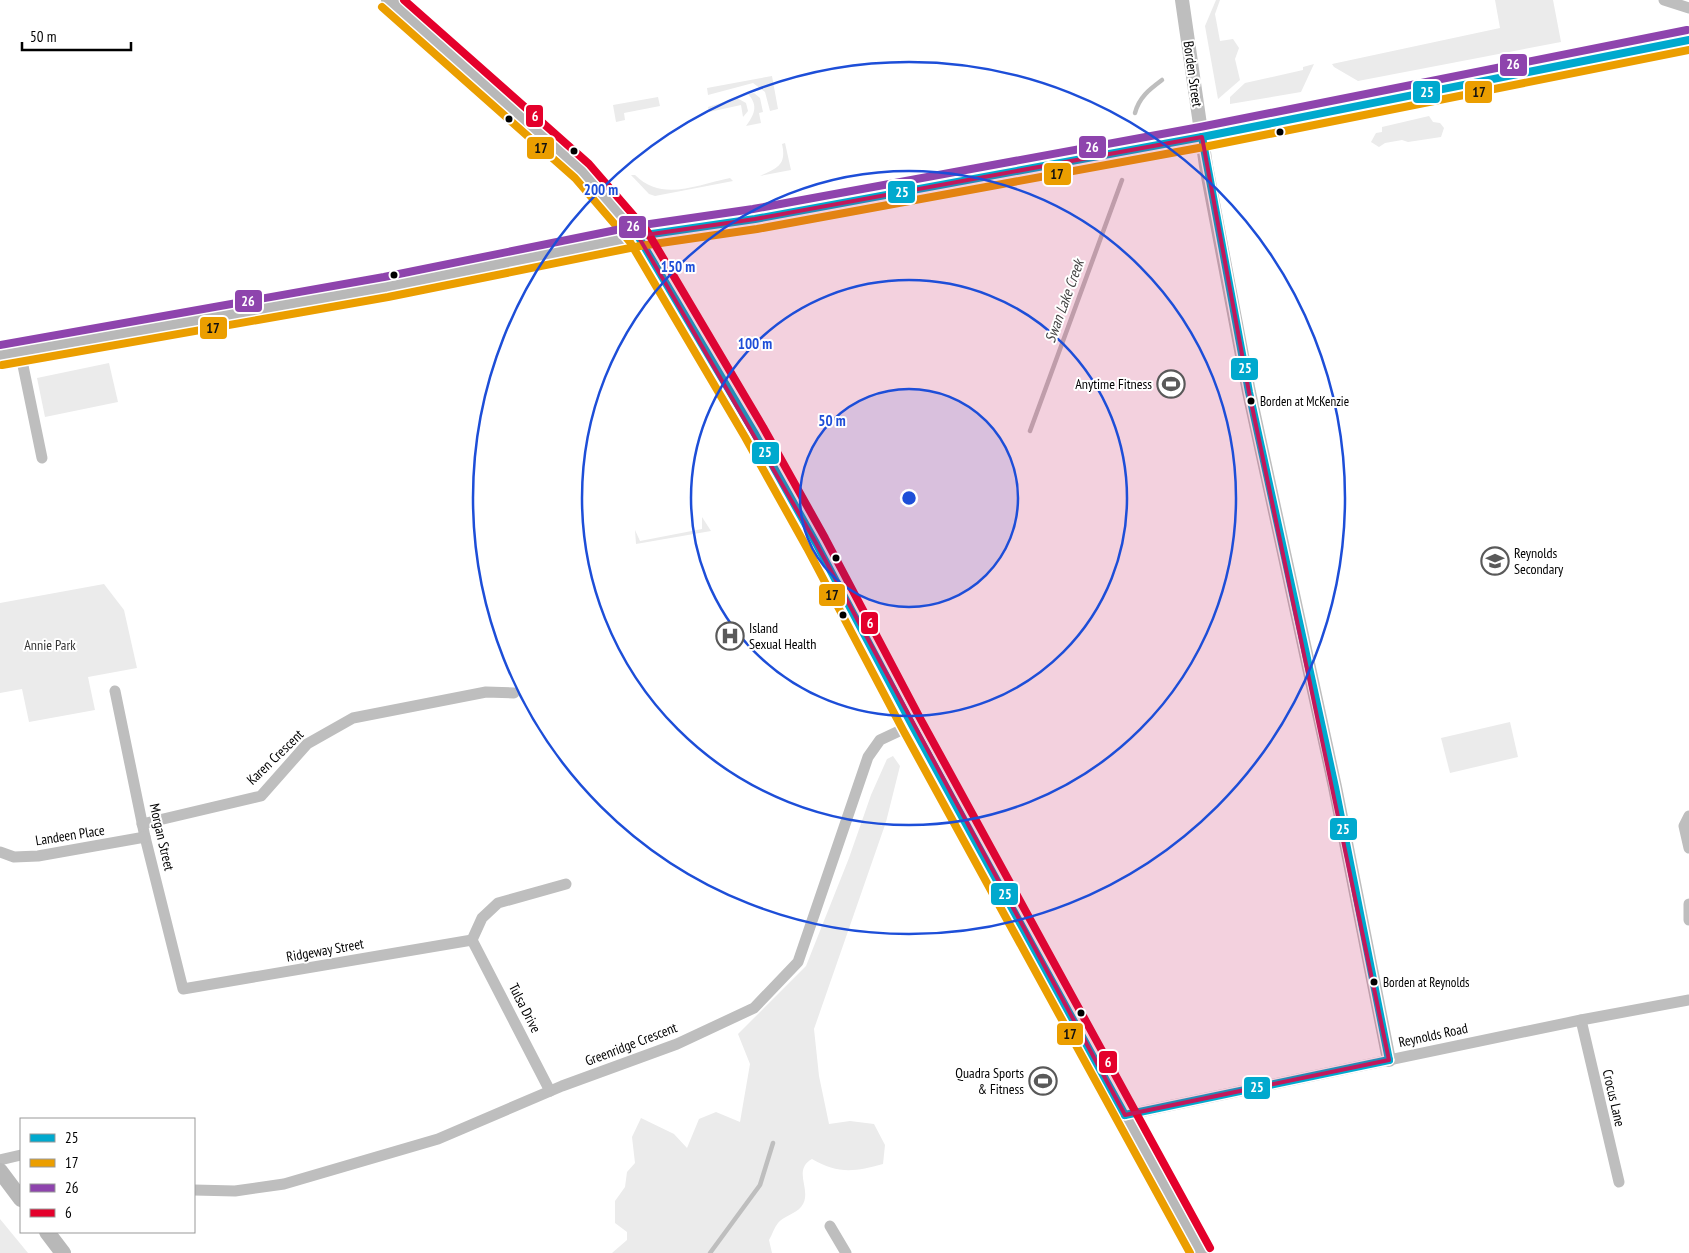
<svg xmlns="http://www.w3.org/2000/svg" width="1689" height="1253" font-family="'PT Sans Narrow',sans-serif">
<rect width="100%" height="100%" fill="#fff"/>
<g fill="#ebebeb">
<polygon points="1216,0 1220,0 1215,14 1220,41 1233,39 1239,48 1235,59 1240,80 1218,99 1205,26"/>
<polygon points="1495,0 1553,0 1561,42 1358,81 1334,67 1332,64 1500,28"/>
<polygon points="1314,64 1301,92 1230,104 1230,97 1245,83 1303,70 1303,67"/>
<polygon points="772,76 778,109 770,111 765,92 753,83 708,95 707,88"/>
<path d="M 754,93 L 760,98 L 763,112 L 759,113 L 761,123 L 746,126 C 754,115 759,106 748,94 Z"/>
<polygon points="658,97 660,106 624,113 625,120 616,122 613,105"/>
<polygon points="737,98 746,103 748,111 743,117 741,105 709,112 708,107"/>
<polygon points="1429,116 1433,122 1440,123 1444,128 1441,137 1408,142 1402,140 1385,143 1379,147 1371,142 1376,133 1382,132 1382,127"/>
<path d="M 785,143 L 791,170 L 760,176 C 776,168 787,166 782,144 Z"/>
<path d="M 631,175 L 635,175 C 662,202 696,185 730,178 L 733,181 L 655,196 L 649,194 Z"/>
<polygon points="109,363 118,402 45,417 37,378"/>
<polygon points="702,517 711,531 636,544 635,530 640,541 702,529"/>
<polygon points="104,584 124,610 137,668 88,677 95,710 29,722 22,689 0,693 0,603"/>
<polygon points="1510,722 1518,757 1450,773 1441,738"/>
<path d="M 893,756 L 900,766 L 886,822 L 814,1029 L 819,1076 L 829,1124 L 850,1121 L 874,1124 L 885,1145 L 883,1164 C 855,1172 837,1174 812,1159 C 791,1171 814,1191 801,1207 C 795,1214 784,1216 778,1223 C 774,1228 772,1235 769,1240 L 772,1253 L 612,1253 L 627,1240 L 627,1232 L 615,1223 L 615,1201 L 625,1187 L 627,1172 L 635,1163 L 632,1137 L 641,1118 L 674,1134 L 687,1148 L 699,1119 L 716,1112 L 740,1122 L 750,1064 L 738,1034 L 806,966 L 849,858 L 871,795 L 887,759 Z"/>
<polygon points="0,1219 28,1253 0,1253"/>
</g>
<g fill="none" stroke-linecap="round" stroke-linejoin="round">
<g stroke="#bebebe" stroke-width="4.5">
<path d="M 1135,113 C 1139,97 1150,89 1162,80"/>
<polyline points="1030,431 1122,180"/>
<polyline points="710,1253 760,1185 773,1143"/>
</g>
<g stroke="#bebebe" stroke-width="11">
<polyline points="1664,0 1689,8"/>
<polyline points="20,351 42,458"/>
<polyline points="115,691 145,837 183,989 472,940"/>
<polyline points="1689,816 1684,826 1689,848"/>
<polyline points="142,824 261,796 307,744 353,718 486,692 514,693"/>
<polyline points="0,852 14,857 38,856 145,837"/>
<polyline points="1689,904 1689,920"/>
<polyline points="472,940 550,1091"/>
<polyline points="472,940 482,918 498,903 566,884"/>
<polyline points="1581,1020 1619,1182"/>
<polyline points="1125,1115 1581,1020 1689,1000"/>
<polyline points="0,1160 21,1155"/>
<polyline points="194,1190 235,1191 284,1184 438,1139 562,1086 677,1044 754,1008 798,962 868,757 880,740 912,725"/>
<polyline points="830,1226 846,1253"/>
</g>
<polyline stroke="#bebebe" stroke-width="14" points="1182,0 1206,166 1249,392 1335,787 1389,1060"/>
<g stroke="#b8b8b8" stroke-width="16">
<polyline points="389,0 582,171 638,236 754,432 816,543 912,725 1201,1253"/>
<polyline points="0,355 386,287 638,236 755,219 1202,137 1689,40"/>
<polyline points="0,1171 21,1199"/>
<polyline points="47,1232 63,1253"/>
</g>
<g stroke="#fff" stroke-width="11">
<g id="bus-1">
<polyline points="1202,137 1249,392 1335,787 1389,1060"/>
<polyline points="638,236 755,219 1202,137 1689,40"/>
<polyline points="638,236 754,432 816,543 912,725 1125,1115"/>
<polyline points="1125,1115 1389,1060"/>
</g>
</g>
<g stroke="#fff" stroke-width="11">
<g id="bus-2">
<polyline points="382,7 575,178 630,242 745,437 807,548 903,730 1190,1253"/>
<polyline points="2,365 388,297 640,246 757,229 1204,147 1689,50"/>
</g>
</g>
<g stroke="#fff" stroke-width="11">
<polyline id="bus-3" points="0,345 384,277 636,226 753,209 1200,127 1687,30"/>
</g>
<g stroke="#fff" stroke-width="11">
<polyline id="bus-4" points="404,0 589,164 647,231 763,427 825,538 921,720 1210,1248"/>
</g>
<use href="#bus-1" stroke="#00a9ce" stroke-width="8"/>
<use href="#bus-2" stroke="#eb9e00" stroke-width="8"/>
<use href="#bus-3" stroke="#8e44ad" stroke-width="8"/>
<use href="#bus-4" stroke="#e4002b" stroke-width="8"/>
</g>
<path fill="#c2185b" fill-opacity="0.2" stroke="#c2185b" stroke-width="4" stroke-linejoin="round" d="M 1202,137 L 1249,392 L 1389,1060 L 1125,1115 L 816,543 L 638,236 L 755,219 Z"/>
<circle cx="909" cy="498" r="109" fill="#1d4ed8" fill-opacity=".12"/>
<g fill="none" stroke="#1d4ed8" stroke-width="2.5">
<circle cx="909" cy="498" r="109"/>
<circle cx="909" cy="498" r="218"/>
<circle cx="909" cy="498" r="327"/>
<circle cx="909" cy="498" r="436"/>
</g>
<defs>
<g id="stadium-ring" transform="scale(1.4375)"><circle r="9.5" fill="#fff" stroke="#595959" stroke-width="1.5"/><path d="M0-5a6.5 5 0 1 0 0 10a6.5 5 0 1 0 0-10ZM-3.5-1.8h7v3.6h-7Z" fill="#595959"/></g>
<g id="school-ring" transform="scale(1.4375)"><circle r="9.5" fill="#fff" stroke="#595959" stroke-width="1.5"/><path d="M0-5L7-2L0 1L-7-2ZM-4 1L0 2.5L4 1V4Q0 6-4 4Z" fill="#595959"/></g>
<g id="hospital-ring" transform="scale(1.4375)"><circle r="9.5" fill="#fff" stroke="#595959" stroke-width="1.5"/><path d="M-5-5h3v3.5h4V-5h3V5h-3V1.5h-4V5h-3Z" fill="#595959"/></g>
</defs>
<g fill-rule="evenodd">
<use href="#stadium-ring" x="1171" y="384"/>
<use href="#school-ring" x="1495" y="561"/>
<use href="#hospital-ring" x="730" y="636"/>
<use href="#stadium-ring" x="1043" y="1081"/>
</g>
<g fill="#000" stroke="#fff" stroke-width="2">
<circle cx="509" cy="119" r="4.5"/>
<circle cx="1280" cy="132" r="4.5"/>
<circle cx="574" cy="151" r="4.5"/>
<circle cx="394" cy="275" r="4.5"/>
<circle cx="1251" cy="401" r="4.5"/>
<circle cx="836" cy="558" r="4.5"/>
<circle cx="843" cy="615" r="4.5"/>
<circle cx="1374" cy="982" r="4.5"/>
<circle cx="1081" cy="1013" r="4.5"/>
</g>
<g text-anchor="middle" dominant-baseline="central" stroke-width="4" stroke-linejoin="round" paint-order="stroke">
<g font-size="13" fill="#000" stroke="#fff" text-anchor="start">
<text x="1260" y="401">Borden at McKenzie</text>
<text x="1383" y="982">Borden at Reynolds</text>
</g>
<g font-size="14" fill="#000" stroke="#fff">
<text transform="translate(1193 74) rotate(82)">Borden Street</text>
<text transform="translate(275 757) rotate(-44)">Karen Crescent</text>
<text transform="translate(70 835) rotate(-9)">Landeen Place</text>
<text transform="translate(162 837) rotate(77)">Morgan Street</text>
<text transform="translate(325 950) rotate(-10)">Ridgeway Street</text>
<text transform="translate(525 1008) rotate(63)">Tulsa Drive</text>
<text transform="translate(1433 1035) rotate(-12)">Reynolds Road</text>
<text transform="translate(631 1044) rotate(-21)">Greenridge Crescent</text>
<text transform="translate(1614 1098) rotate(77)">Crocus Lane</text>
</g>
<g font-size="14" fill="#000" stroke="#fff" text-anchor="end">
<text x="1152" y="384">Anytime Fitness</text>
<text x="1514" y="553" text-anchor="start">Reynolds<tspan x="1514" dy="16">Secondary</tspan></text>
<text x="749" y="628" text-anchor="start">Island<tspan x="749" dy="16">Sexual Health</tspan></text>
<text x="1024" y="1073">Quadra Sports<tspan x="1024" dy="16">&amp; Fitness</tspan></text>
</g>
<g font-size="14" fill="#323232" stroke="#fff">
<text x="50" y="645">Annie Park</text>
</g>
<g font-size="15" font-style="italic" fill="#434343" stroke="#fff">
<text transform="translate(1064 301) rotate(-70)">Swan Lake Creek</text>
</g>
</g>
<circle cx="909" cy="498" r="8" fill="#1d4ed8" stroke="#fff" stroke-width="2.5"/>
<g font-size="15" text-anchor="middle" font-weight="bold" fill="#1d4ed8" stroke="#fff" stroke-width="4" stroke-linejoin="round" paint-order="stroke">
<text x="601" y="195">200 m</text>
<text x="678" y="272">150 m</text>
<text x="755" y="349">100 m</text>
<text x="832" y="426">50 m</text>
</g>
<g stroke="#fff" stroke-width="2">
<rect x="1499" y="53" width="29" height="24" rx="5" fill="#8e44ad"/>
<rect x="1464" y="80" width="29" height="24" rx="5" fill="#eb9e00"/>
<rect x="1412" y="80" width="29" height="24" rx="5" fill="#00a9ce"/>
<rect x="525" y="104" width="19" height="24" rx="5" fill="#e4002b"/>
<rect x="1078" y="135" width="29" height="24" rx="5" fill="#8e44ad"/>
<rect x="526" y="136" width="29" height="24" rx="5" fill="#eb9e00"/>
<rect x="1043" y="162" width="29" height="24" rx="5" fill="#eb9e00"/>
<rect x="887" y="180" width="29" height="24" rx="5" fill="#00a9ce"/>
<rect x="618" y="215" width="29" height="24" rx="5" fill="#8e44ad"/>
<rect x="234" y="289" width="29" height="24" rx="5" fill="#8e44ad"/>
<rect x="199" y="316" width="29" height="24" rx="5" fill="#eb9e00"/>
<rect x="1230" y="357" width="29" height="24" rx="5" fill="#00a9ce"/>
<rect x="751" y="441" width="29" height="24" rx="5" fill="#00a9ce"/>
<rect x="818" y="583" width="28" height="24" rx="5" fill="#eb9e00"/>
<rect x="860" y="611" width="19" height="24" rx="5" fill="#e4002b"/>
<rect x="1329" y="817" width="29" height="24" rx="5" fill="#00a9ce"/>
<rect x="990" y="882" width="29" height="24" rx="5" fill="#00a9ce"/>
<rect x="1056" y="1022" width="28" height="24" rx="5" fill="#eb9e00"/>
<rect x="1098" y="1050" width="20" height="24" rx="5" fill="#e4002b"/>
<rect x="1243" y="1076" width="28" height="24" rx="5" fill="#00a9ce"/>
</g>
<g font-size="14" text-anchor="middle" font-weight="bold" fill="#fff">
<text x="1513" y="69">26</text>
<text x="1427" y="97">25</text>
<text x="535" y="121">6</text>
<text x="1092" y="152">26</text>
<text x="902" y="197">25</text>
<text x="633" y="231">26</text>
<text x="248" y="306">26</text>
<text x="1245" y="373">25</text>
<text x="765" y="457">25</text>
<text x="870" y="628">6</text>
<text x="1343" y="834">25</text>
<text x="1005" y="899">25</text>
<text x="1108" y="1067">6</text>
<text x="1257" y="1092">25</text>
</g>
<g font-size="14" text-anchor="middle" font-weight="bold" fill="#111">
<text x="1479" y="97">17</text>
<text x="541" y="153">17</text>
<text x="1057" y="179">17</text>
<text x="213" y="333">17</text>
<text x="832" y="600">17</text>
<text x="1070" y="1039">17</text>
</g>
<rect x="20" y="1118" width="175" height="115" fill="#ffffff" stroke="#999999"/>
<rect x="30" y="1134" width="25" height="8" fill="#00a9ce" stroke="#999999"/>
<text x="65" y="1143" font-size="15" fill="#000000">25</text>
<rect x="30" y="1159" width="25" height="8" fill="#eb9e00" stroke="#999999"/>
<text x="65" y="1168" font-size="15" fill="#000000">17</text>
<rect x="30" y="1184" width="25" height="8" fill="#8e44ad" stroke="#999999"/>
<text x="65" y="1193" font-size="15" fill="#000000">26</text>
<rect x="30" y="1209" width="25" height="8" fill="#e4002b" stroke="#999999"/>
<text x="65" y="1218" font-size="15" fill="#000000">6</text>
<path d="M22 42v8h109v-8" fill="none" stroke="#000000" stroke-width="2.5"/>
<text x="30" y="42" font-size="15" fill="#000000" stroke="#ffffff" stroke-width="4" paint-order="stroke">50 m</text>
</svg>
